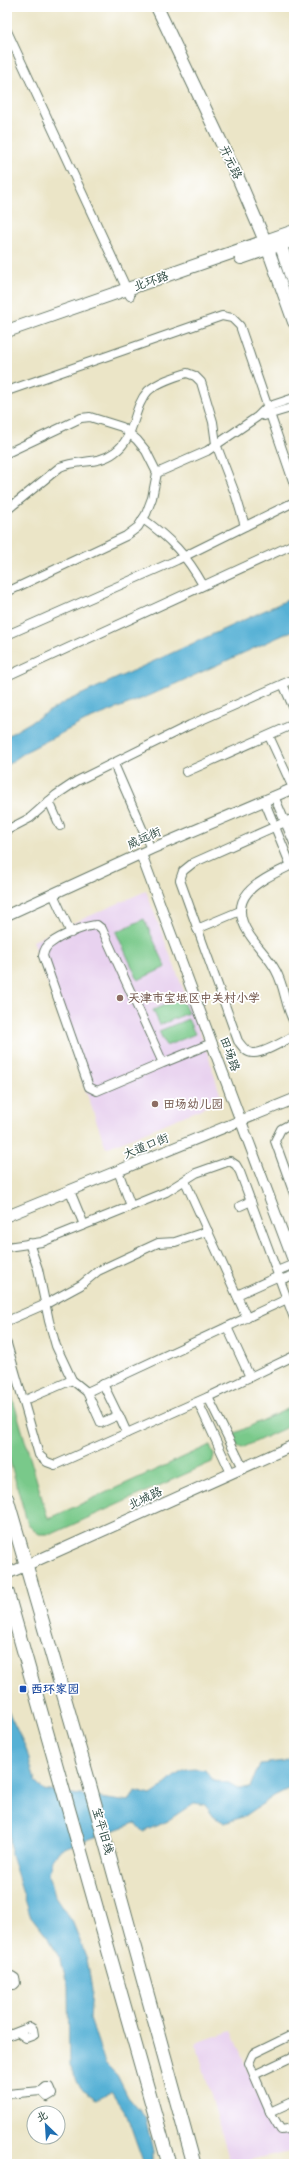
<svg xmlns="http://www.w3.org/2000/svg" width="301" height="2171" font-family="'Comic Neue','LXGW WenKai TC',sans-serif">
<rect width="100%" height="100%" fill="#fff"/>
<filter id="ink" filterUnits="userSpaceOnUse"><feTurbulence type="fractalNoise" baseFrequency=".025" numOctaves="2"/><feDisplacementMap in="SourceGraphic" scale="8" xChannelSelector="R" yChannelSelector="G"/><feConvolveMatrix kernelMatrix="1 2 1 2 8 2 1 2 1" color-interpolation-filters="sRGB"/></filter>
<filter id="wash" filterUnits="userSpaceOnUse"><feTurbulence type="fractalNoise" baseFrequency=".012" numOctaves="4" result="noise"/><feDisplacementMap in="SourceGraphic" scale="16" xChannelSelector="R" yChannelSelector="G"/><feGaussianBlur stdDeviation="0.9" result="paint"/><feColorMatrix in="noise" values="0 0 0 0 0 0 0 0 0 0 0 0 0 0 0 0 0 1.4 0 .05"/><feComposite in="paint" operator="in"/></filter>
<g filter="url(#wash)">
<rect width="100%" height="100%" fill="#ebe5c7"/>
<g fill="#e8d2ef">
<polygon points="146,891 208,1055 221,1097 220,1101 106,1148 33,941"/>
<polygon points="231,2031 270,2123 279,2134 294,2131 294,2150 236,2163 229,2159 196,2043"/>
</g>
<g fill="#79c98a" stroke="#4c835f">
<polygon points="144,919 166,967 138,980 116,932"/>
<polygon points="181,998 188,1013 160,1025 153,1010"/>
<polygon points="188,1019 195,1034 166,1046 159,1031"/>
<polygon points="7,1379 48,1519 210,1445 214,1455 212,1462 52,1534 39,1534 28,1525 7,1451"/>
<polygon points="294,1406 294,1424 242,1448 237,1446 231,1435"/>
</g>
<g fill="#57b1d5" stroke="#3b7784">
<polygon points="294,597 294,630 151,695 85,721 27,751 7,765 7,736 65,702"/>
<path d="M 7,1709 L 26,1748 L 35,1781 L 44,1790 L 129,1802 L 135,1791 L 151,1795 C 173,1782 176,1765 205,1770 L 214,1781 L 229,1783 L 239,1789 L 250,1787 L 260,1764 L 284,1761 L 294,1757 L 294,1786 L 274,1796 L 245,1816 L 225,1823 L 214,1817 L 205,1805 L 194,1803 L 167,1821 L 143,1832 L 135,1823 L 61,1849 L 52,1860 L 49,1874 L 55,1896 L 73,1923 L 87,1959 L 92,1990 L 90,2019 L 105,2063 L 117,2075 L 128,2097 L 145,2117 L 153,2152 L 153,2164 L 144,2164 L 127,2116 L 111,2092 L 96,2099 L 81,2089 L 69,2065 L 68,1987 L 61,1961 L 51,1942 L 30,1915 L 11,1855 L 9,1818 L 13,1788 L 7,1757 Z"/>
</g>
</g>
<g filter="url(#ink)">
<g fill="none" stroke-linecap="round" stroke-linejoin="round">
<g stroke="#667867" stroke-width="10">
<g id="minor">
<polyline points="7,31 130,296"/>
<polyline points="7,391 222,316 232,318 240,326 294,484"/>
<polyline points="264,416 294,407"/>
<polyline points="7,453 81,418 90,417 122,427 137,440 146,451 157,473 152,498 146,514 138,527 126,536 7,592"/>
<polyline points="157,473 207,451 257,417 267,407 294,398"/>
<path d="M 7,510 L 60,467 C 79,459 98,465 115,452 C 136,437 132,408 148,391 C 158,382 174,377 187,373 L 195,376 L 201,382 L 213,422 L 216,444 L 236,496 L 245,526"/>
<path d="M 143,519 C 170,538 187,556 203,585"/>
<polyline points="7,635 177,560 294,502"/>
<polyline points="7,676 294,544"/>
<polyline points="283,684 294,709"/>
<polyline points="269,736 293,788"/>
<polyline points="114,764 151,849"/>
<polyline points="186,772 294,724"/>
<polyline points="274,796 294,843"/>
<polyline points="264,800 291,866"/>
<polyline points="49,801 60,826"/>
<path d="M 294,818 L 193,863 L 183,871 L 180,880 L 238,1041 C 242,1046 246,1053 253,1053 C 263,1054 284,1041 294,1036"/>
<polyline points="7,830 30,818 56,795 77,781 190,725 294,679"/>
<path d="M 294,864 C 264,879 223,894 249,934 C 257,947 269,957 276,971 C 285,987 285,1007 294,1022"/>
<polyline points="53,894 71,933"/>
<polyline points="197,929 240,911"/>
<path d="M 163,1063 L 97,1091 L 89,1087 L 43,956 C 44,950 46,946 51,943 C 60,936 86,925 97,925 L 102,929 L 163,1063 L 212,1043"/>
<polyline points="294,1122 281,1129 275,1141 294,1194"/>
<polyline points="118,1171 131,1206"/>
<polyline points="185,1181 247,1318"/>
<polyline points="70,1191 84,1225"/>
<polyline points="240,1206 251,1201"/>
<polyline points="29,1243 38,1269 49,1321 56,1346 72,1380 87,1392 101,1423 119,1415 127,1433"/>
<polyline points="7,1247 42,1242 166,1192 196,1173 230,1161 236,1165 240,1172 294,1318"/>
<polyline points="277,1271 294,1264"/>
<polyline points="280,1280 294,1275"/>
<polyline points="237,1295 279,1276"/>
<polyline points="7,1321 46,1304 81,1285 98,1271 158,1243 175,1242 208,1231"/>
<polyline points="227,1327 250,1377"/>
<polyline points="7,1344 39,1455 47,1462 55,1465 208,1397 294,1356"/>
<polyline points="103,1384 119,1417"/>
<polyline points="87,1392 287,1299"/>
<polyline points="208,1397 243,1468"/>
<polyline points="23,1401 72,1380"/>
<polyline points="198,1402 231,1473"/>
<polyline points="7,1977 12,1976 15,1978 16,1983 14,1985 7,1985"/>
<polyline points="294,2034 253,2054 249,2063 270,2112 281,2130 294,2128"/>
<polyline points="7,2036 30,2027 33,2029 34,2035 26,2038 19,2033"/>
<polyline points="254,2075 294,2056"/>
<polyline points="7,2094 41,2091 46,2087 49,2087 52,2094 47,2097 41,2091"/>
<polyline points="270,2112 294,2101"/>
</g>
</g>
<g stroke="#667867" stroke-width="12">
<g id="tertiary">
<polyline points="141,854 294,1263"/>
<polyline points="7,915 151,849 294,788"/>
<polyline points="7,1216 294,1099"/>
<polyline points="7,1574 294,1445"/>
</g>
</g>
<g stroke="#667867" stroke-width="14">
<g id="secondary">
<polyline points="157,7 239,180 265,241 294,322"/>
<polyline points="278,237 294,285"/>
<polyline points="241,258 294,240"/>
<polyline points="7,331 294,231"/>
</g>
</g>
<g stroke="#667867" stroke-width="15">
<g id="primary">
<polyline points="7,1499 88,1779 194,2164"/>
<polyline points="7,1592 169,2164"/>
</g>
</g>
<use href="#minor" stroke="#fff" stroke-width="8"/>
<use href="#tertiary" stroke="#fff" stroke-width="10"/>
<use href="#secondary" stroke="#fff" stroke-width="12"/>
<use href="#primary" stroke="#fff" stroke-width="13"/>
</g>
</g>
<g fill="#8d6e63" stroke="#fff" stroke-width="1.5">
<circle cx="120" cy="998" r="4"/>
<circle cx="155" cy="1104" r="4"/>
</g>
<rect fill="#1a4fb4" stroke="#fff" stroke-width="1.5" x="19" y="1685" width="8" height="8" rx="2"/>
<g text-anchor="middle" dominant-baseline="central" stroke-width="3.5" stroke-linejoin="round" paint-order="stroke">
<g font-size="12" fill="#1f3d34" stroke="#fff">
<text transform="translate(231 162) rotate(65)">开元路</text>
<text transform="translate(151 281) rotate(-19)">北环路</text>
<text transform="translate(144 838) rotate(-24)">威远街</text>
<text transform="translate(230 1054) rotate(70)">田场路</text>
<text transform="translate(146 1146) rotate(-22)">大道口街</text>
<text transform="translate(145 1498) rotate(-25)">北城路</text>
<text transform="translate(103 1831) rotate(74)">宝平旧线</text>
</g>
<g font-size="12" font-weight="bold" fill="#785e54" stroke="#fff" text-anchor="start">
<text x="128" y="998">天津市宝坻区中关村小学</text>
<text x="163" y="1104">田场幼儿园</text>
</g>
<g font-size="12" font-weight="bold" fill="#164399" stroke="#fff" text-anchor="start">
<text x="31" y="1689">西环家园</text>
</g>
</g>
<rect width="301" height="2171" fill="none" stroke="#fff" stroke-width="24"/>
<g transform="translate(46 2125) rotate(335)"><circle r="19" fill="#ffffff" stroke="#a5b1ae"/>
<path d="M0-3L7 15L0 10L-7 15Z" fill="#1f6fb2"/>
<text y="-6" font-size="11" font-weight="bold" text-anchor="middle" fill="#1f3d34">北</text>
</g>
</svg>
